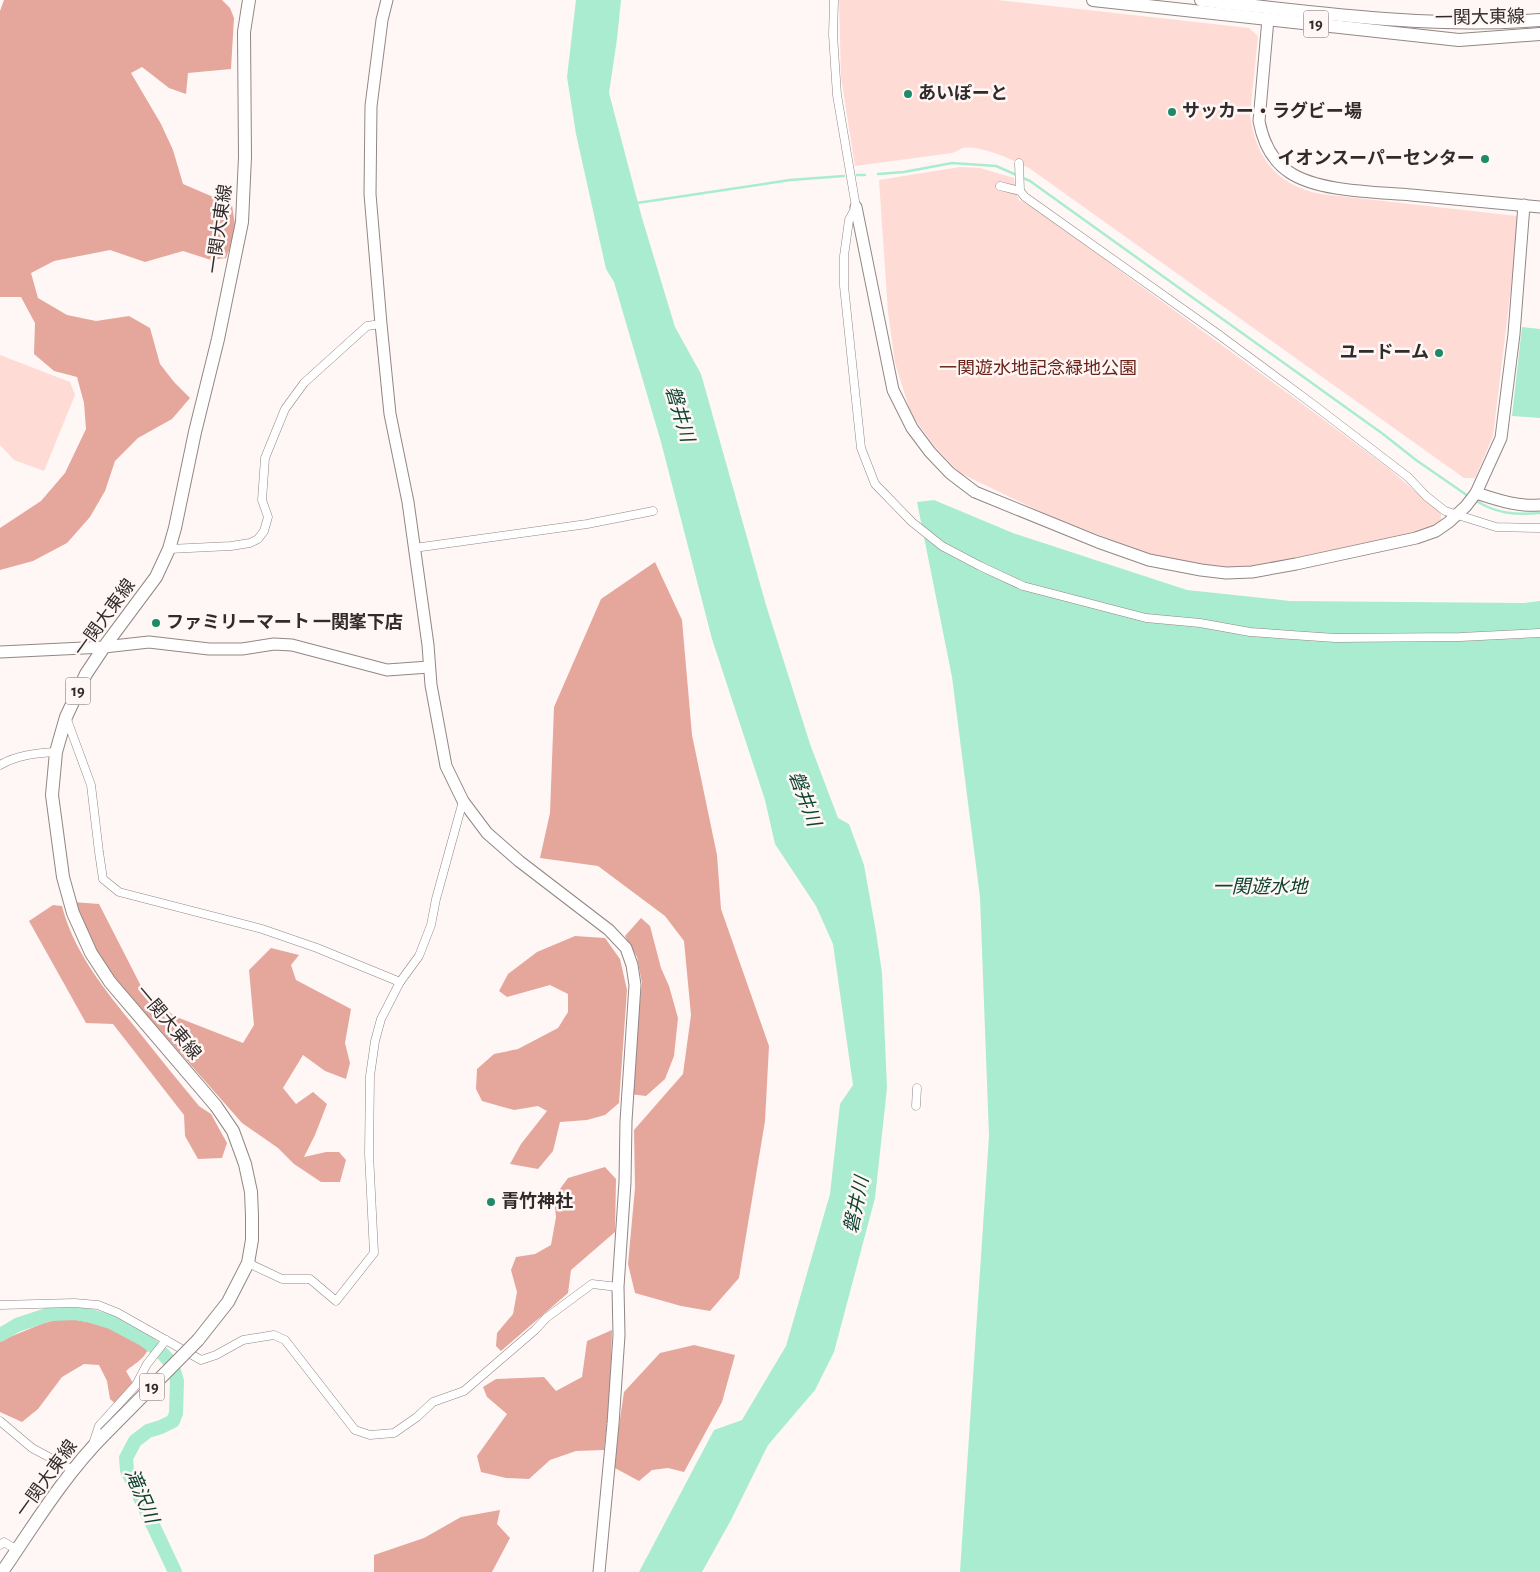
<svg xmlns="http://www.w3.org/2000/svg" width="1540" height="1572" font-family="'Alegreya Sans','Noto Sans JP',sans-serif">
<rect width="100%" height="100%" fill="#fef7f5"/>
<g fill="#ffdbd5">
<path d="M 839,0 L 998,0 L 1249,28 L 1258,36 L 1250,115 C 1256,159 1277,185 1321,194 L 1517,216 L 1519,221 L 1493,436 L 1475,478 L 1464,478 L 1029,168 C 1012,160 982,145 963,148 C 960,149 956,152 952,153 L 855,166 L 841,77 Z"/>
<polygon points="960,167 980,168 1014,178 1015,191 1019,200 1047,214 1123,273 1312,411 1388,468 1441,513 1441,523 1434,528 1248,568 1218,567 1150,554 1049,516 960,473 935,447 911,414 895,363 888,312 879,180"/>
<polygon points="0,355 70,382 75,395 44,471 14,460 0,445"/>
</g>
<g fill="#e5a79c">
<polygon points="4,0 222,0 230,8 234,18 231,69 188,73 186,94 169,88 142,67 131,73 161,124 173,150 183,184 232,205 236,231 226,258 211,260 183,251 145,262 110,250 54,261 31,273 38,298 67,315 96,321 129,316 150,328 160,364 174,382 190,398 172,419 138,438 115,461 105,491 90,517 67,543 33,561 0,570 0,528 41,501 65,473 86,429 84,403 77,377 54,371 34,354 35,323 21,297 0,297 0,11"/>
<polygon points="655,562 682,620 692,735 717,855 721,909 769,1046 765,1121 739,1278 710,1311 681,1306 635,1293 628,1264 635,1188 634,1130 683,1074 691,1015 684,941 665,916 598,866 540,858 550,813 554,707 601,599"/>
<polygon points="73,902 99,904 142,988 174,1016 243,1043 254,1025 249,970 271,948 299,955 291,965 296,980 351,1009 345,1043 350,1063 346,1079 325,1071 303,1055 283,1088 296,1104 313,1092 327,1104 315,1135 304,1157 326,1152 339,1152 346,1160 340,1182 321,1182 294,1164 278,1148 242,1123 98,960"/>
<path d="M 53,905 L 62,906 C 74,954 109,995 139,1032 C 159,1057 179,1082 199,1106 L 211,1114 L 227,1143 L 222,1158 L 198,1159 L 185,1136 L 184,1115 L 113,1024 L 86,1023 L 29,921 Z"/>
<polygon points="641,918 650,926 661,968 669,986 678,1018 674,1056 665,1079 646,1096 630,1094 642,983 637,957 625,936"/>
<polygon points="575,936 605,938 620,959 627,990 619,1103 605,1115 587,1120 560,1122 553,1151 538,1169 510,1164 521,1144 547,1111 538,1106 514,1110 482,1101 476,1089 477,1069 494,1054 518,1049 558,1028 568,1012 568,994 550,985 507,997 499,991 508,974 537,952"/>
<polygon points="605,1167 616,1179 615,1232 571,1270 568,1293 501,1351 496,1346 497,1333 513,1314 517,1292 511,1270 516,1257 535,1254 551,1245 556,1217 554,1197 568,1178"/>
<path d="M 64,1318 C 99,1323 116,1329 147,1347 L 148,1350 C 142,1361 135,1363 126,1371 L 133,1383 L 119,1407 L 110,1399 L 107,1381 L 99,1365 L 84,1364 L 62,1377 L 38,1409 L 22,1422 L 0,1412 L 0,1341 L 44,1323 Z"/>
<polygon points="612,1330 610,1395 604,1450 576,1451 550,1460 529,1479 506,1478 481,1472 477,1456 507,1414 487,1397 483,1387 496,1379 544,1377 556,1391 582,1377 587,1341"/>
<polygon points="694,1345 735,1355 722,1402 684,1472 668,1468 652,1470 639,1481 613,1467 624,1392 660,1353"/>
<polygon points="500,1510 497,1524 510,1538 492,1572 374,1572 374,1555 424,1538 461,1517"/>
</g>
<g fill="#aaecd0">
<polygon points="576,0 621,0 617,39 609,93 642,218 675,327 701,374 766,605 810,744 838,818 849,824 864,865 876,932 882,973 887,1088 875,1198 834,1352 815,1390 768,1445 731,1520 702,1572 639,1572 714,1430 742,1420 786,1346 830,1194 840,1104 853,1085 833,944 816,906 775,844 765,800 712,639 661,442 614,282 606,269 576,134 567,77"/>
<polygon points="1522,327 1540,329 1540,418 1512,416"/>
<polygon points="934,500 1013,533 1187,590 1290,601 1524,603 1540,601 1540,1572 960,1572 989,1136 980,897 952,677 917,502"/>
</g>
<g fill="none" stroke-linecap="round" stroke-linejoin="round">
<g stroke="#aaecd0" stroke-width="2.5">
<polyline points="878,174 904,172 952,163 996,166 1030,181 1383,434 1416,460 1468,496"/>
<polyline points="857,175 865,175"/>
<polyline points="637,203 790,180 844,176"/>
<path d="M 1475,500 C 1496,514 1516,515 1540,513"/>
</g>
<polyline stroke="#aaecd0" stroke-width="14" points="0,1335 17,1325 50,1314 76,1313 91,1316 111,1322 143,1339 163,1354 172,1364 177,1381 176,1413 173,1421 161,1427 148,1431 135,1441 126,1458 127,1470 175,1572"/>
<g stroke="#928784" stroke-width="9">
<g id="street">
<polyline points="834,0 833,35 837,95 856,207 849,220 844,256 844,286 861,448 875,484 912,522 942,546 980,566 1023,586 1146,618 1200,623 1250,632 1335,638 1460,637 1540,633"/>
<polyline points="1019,163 1020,191 1025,197 1218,334 1314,405 1408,477 1426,496 1445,511 1496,527 1540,528"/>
<polyline points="1000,186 1020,191"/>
<polyline points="414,548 587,524 653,511"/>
<polyline points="169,549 231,546 250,543 258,539 264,531 268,517 262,500 265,458 285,409 304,383 367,326 381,324"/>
<polyline points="66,717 91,785 99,852 103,879 119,892 262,929 317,948 400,982"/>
<path d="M 0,765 C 17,755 37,753 56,752"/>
<polyline points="916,1106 917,1088"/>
<polyline points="248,1263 282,1279 310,1279 336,1301 374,1253 369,1154 370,1076 375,1041 381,1019 400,982 419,956 431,925 436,899 463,801"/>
<polyline points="0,1305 74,1303 98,1305 118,1313 201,1360 216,1355 243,1340 274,1335 285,1340 355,1430 370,1435 394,1433 417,1417 433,1402 464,1391 535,1330 546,1318 592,1284 618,1287"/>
<polyline points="0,1421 32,1448 73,1470"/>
<polyline points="93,1444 99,1426 136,1385 147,1364 166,1340"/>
<polyline points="0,1545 4,1542 17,1550"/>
</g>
</g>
<g stroke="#928784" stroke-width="13">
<g id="secondary">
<polyline points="387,0 382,20 371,106 370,194 381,324 390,414 408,502 428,645 431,685 446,766 463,801 487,833 519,861 609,930 626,948 632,965 635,985 626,1121 625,1182 618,1287 619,1335 613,1424 599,1572"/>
<path d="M 1268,19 L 1259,121 C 1263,142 1271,160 1289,172 C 1318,192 1377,192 1411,195 C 1454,199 1497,203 1540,207"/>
<polyline points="856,207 893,390 912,428 930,452 950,473 975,492 1098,542 1149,560 1201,570 1226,573 1252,572 1296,564 1416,538 1436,531 1449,522 1466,506 1476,493 1501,438 1514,334 1524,205"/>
<path d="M 1476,493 C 1498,500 1517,507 1540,505"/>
<polyline points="0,652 104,647 149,642 209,649 242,649 274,644 292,645 387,670 429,667"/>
</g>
</g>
<g stroke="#928784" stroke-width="14">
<g id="primary">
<polyline points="1093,0 1459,40 1540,34"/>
<path d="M 1201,0 C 1313,12 1427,29 1540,20"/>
<polyline points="198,1340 228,1302 248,1263 252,1240 252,1216 251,1192 245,1164 233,1131 216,1106 110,982 91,953 73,913 63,877 52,795 56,752 66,717 86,674 104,647 156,577 169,549 175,528 195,432 218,339 242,222 245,157 244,32 249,0"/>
<path d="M 2,1572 C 34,1525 65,1474 105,1434"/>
</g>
</g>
<use href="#street" stroke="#fff" stroke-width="8"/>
<use href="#secondary" stroke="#fff" stroke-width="11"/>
<use href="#primary" stroke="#fff" stroke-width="12"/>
<g stroke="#928784" stroke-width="14" stroke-linecap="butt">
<polyline id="primary-bridge" points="105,1434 198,1340"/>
</g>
<use href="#primary-bridge" stroke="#fff" stroke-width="12"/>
</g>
<g fill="#1e8a69" stroke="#fef7f5" stroke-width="2">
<circle cx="908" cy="94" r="5"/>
<circle cx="1172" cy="112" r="5"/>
<circle cx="1485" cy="159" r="5"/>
<circle cx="1439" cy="353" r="5"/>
<circle cx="156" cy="623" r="5"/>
<circle cx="491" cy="1202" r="5"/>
</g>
<g text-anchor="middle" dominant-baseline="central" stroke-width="5" stroke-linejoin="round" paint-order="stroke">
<g fill="#fef7f5" stroke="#6e6968" stroke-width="1">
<rect x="1303.5" y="10.5" width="25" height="27" rx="4"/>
<rect x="65.5" y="677.5" width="25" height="27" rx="4"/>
<rect x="139.5" y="1373.5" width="25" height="27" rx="4"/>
</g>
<g font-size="16" font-weight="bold" fill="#312c2b">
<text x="1316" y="24">19</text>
<text x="78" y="691">19</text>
<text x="152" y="1387">19</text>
</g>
<g font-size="18" fill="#312c2b" stroke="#fef7f5">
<text transform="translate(1480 18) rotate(-1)">一関大東線</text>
<text transform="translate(220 229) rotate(-82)">一関大東線</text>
<text transform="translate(105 618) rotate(-54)">一関大東線</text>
<text transform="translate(168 1023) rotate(50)">一関大東線</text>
<text transform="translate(47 1479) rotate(-54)">一関大東線</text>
</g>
<g font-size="18" font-weight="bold" fill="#312c2b" stroke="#fef7f5" text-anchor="start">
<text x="918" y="94">あいぽーと</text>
<text x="1182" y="112">サッカー・ラグビー場</text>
<text x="1475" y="159" text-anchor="end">イオンスーパーセンター</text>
<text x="1429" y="353" text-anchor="end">ユードーム</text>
<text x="166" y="623">ファミリーマート 一関峯下店</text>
<text x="501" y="1202">青竹神社</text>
</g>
<g font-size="18" fill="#6b2219" stroke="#fef7f5">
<text x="1038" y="369">一関遊水地記念緑地公園</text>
</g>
<g font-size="19" font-style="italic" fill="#0d4332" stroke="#fef7f5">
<text transform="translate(679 414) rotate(73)">磐井川</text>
<text transform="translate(804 799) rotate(69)">磐井川</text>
<text x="1260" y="887">一関遊水地</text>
<text transform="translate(857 1205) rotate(-78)">磐井川</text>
<text transform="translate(141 1496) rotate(67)">滝沢川</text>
</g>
</g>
</svg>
